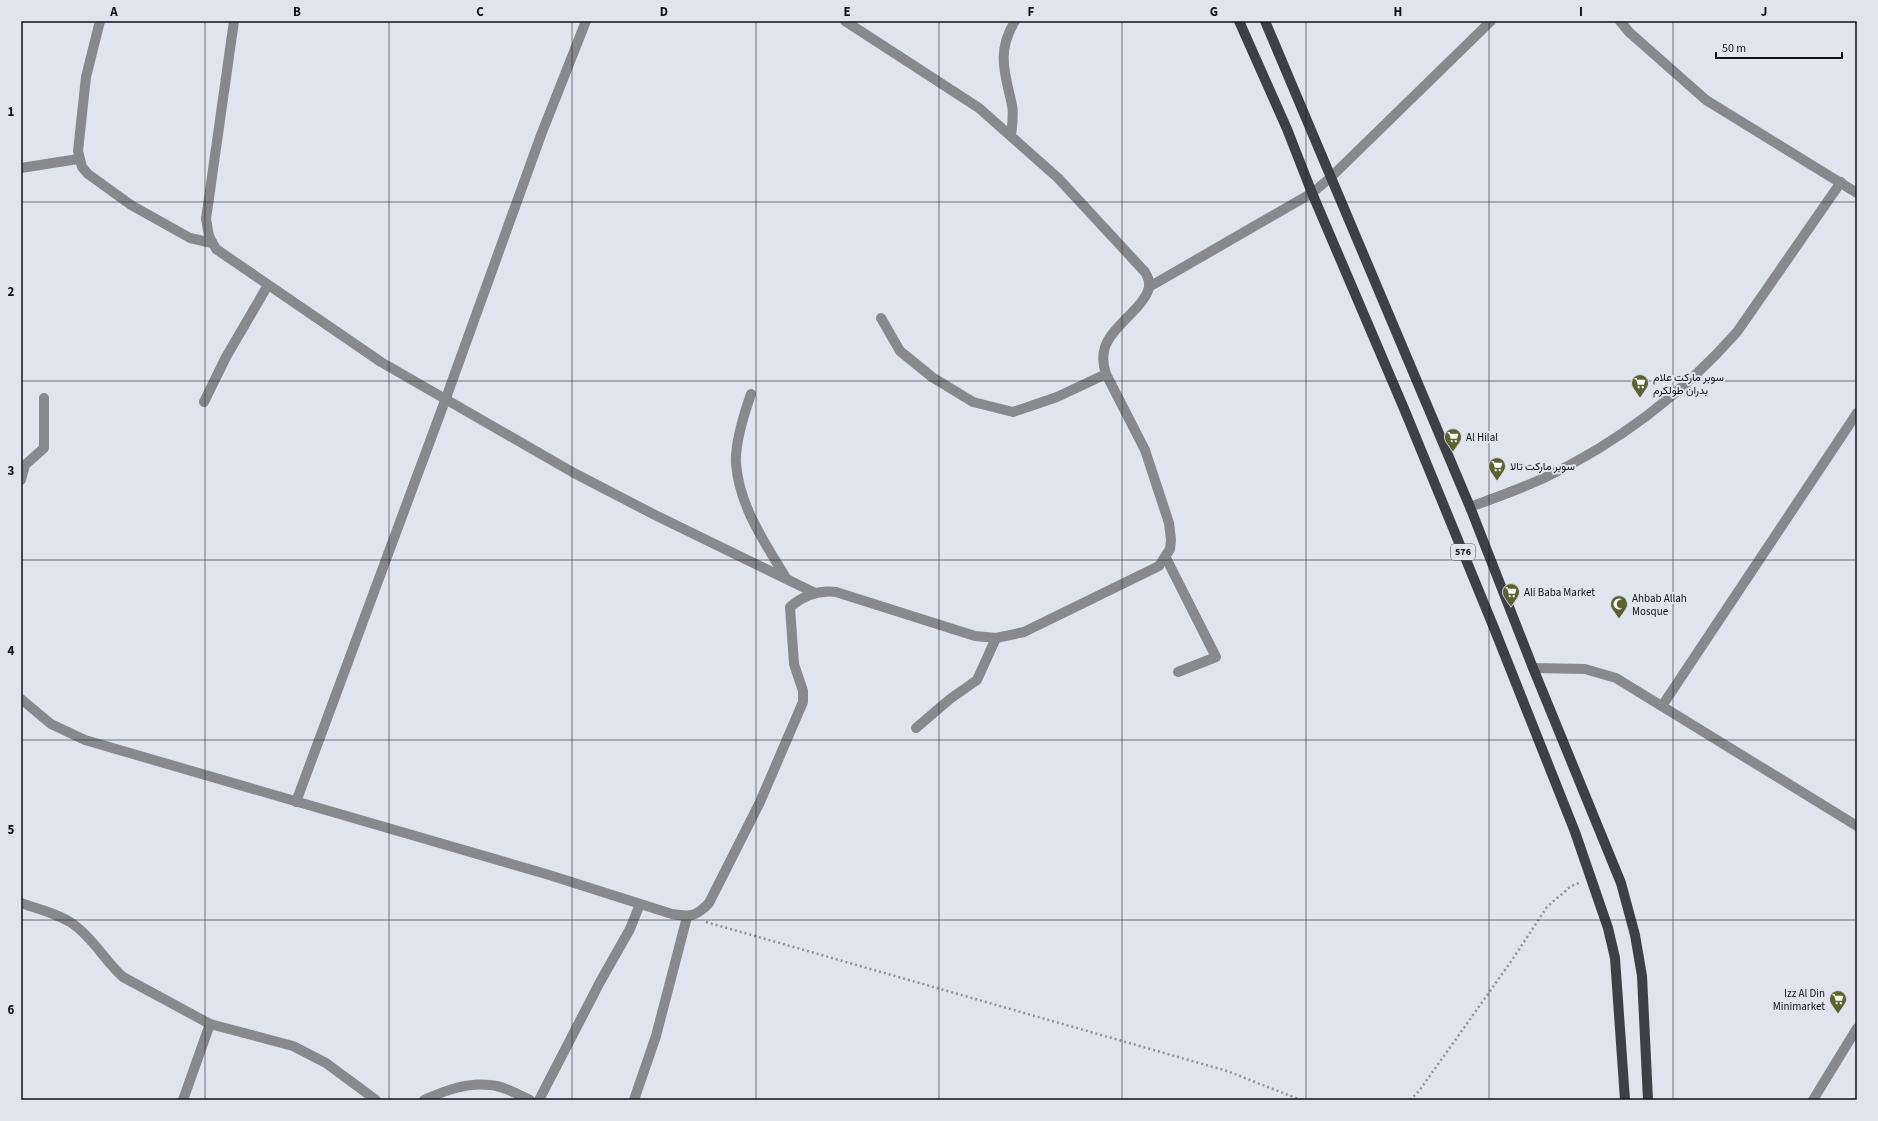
<svg xmlns="http://www.w3.org/2000/svg" width="1878" height="1121" font-family="'Source Sans 3',Vazirmatn,sans-serif">
<rect width="100%" height="100%" fill="#dfe4ee"/>
<g fill="none" stroke-linecap="round" stroke-linejoin="round">
<g stroke="#8f929a" stroke-width="2.5" stroke-dasharray="2 3" stroke-linecap="butt">
<polyline points="706,922 1227,1071 1301,1100"/>
<polyline points="1410,1100 1419,1091 1510,963 1547,907 1571,886 1579,883"/>
</g>
<g stroke="#87898d" stroke-width="10">
<polyline points="100,21 86,77 78,151 82,167 88,174 131,205 190,238 212,243"/>
<polyline points="234,21 206,219 209,236 216,249 381,362 574,473 655,515 815,593"/>
<polyline points="1620,21 1629,32 1706,100 1857,193"/>
<path d="M 1011,136 C 1012,126 1014,115 1012,105 C 1005,73 996,52 1015,21"/>
<polyline points="21,168 78,159"/>
<polyline points="1149,287 1312,193 1330,178 1491,21"/>
<polyline points="881,318 900,351 932,377 973,402 1013,412 1057,397 1106,374"/>
<path d="M 751,394 C 744,414 735,443 736,463 C 739,506 765,543 786,578"/>
<polyline points="204,402 226,357 268,285"/>
<polyline points="21,480 25,465 44,448 44,398"/>
<path d="M 1470,507 C 1495,498 1520,489 1544,478 C 1618,443 1683,393 1737,332 L 1841,182"/>
<polyline points="1166,558 1216,657 1178,672"/>
<polyline points="1533,668 1585,669 1616,678 1857,826"/>
<path d="M 21,699 L 51,724 L 85,740 L 546,874 L 672,914 C 690,917 696,917 709,903 L 760,802 L 803,702 L 803,691 L 794,664 L 790,607 C 804,595 818,590 836,592 L 975,636 L 996,638 L 1024,632 L 1159,566 L 1170,549 L 1171,540 L 1169,523 L 1145,450 L 1106,374 C 1103,365 1102,356 1105,347 C 1112,326 1146,306 1149,287 C 1150,281 1148,277 1145,272 L 1058,178 L 979,108 L 845,21"/>
<polyline points="1662,706 1857,413"/>
<polyline points="916,728 950,699 977,680 996,638"/>
<polyline points="296,802 446,398 541,135 586,21"/>
<path d="M 21,903 C 38,909 59,914 73,924 C 93,938 105,961 123,977 L 210,1024 L 293,1046 L 326,1063 L 376,1100"/>
<polyline points="183,1100 210,1024"/>
<path d="M 424,1100 C 444,1091 467,1082 490,1085 C 504,1086 517,1094 530,1100"/>
<polyline points="539,1100 600,982 630,929 640,904"/>
<polyline points="634,1100 656,1036 687,917"/>
<polyline points="1813,1100 1857,1028"/>
</g>
<g stroke="#3d4047" stroke-width="10">
<polyline points="1239,21 1287,129 1312,193 1405,411 1494,628 1575,832 1608,928 1615,958 1625,1100"/>
<polyline points="1265,21 1470,507 1533,668 1621,883 1635,935 1642,976 1648,1100"/>
</g>
</g>
<path fill="none" stroke="#111216" stroke-width="1" stroke-opacity="0.55" d="M 205,21 L 205,1100M 389,21 L 389,1100M 572,21 L 572,1100M 756,21 L 756,1100M 939,21 L 939,1100M 1122,21 L 1122,1100M 1306,21 L 1306,1100M 1489,21 L 1489,1100M 1673,21 L 1673,1100M 21,202 L 1857,202M 21,381 L 1857,381M 21,560 L 1857,560M 21,740 L 1857,740M 21,920 L 1857,920"/>
<defs>
<g id="supermarket-pin" transform="scale(0.9)"><path d="M0 17L-7.5 6A9.5 9.5 0 1 1 7.5 6Z" fill="#5d612f" stroke="#dfe4ee"/><path d="M-6-5.5h2.5l.6 2H6L4.5 2H-2.5L-4.4-4H-6ZM-1.5 3.2a1.3 1.3 0 1 0 .1 0ZM3 3.2a1.3 1.3 0 1 0 .1 0Z" fill="#fff"/></g>
<g id="mosque-pin" transform="scale(0.9)"><path d="M0 17L-7.5 6A9.5 9.5 0 1 1 7.5 6Z" fill="#5d612f" stroke="#dfe4ee"/><path d="M3.5-4.9A6 6 0 1 0 3.5 4.9A5 5 0 1 1 3.5-4.9Z" fill="#fff"/></g>
</defs>
<g fill-rule="evenodd">
<use href="#supermarket-pin" x="1640" y="383"/>
<use href="#supermarket-pin" x="1453" y="437"/>
<use href="#supermarket-pin" x="1497" y="466"/>
<use href="#supermarket-pin" x="1511" y="592"/>
<use href="#mosque-pin" x="1619" y="604"/>
<use href="#supermarket-pin" x="1838" y="999"/>
</g>
<g text-anchor="middle" dominant-baseline="central" stroke-width="4" stroke-linejoin="round" paint-order="stroke">
<rect fill="#dfe4ee" stroke="#4f5157" stroke-width="1" x="1451" y="544" width="24" height="16" rx="3"/>
<g font-size="10" font-weight="bold" fill="#111216">
<text x="1463" y="552">576</text>
</g>
<g font-size="11" fill="#111216" stroke="#dfe4ee" text-anchor="start">
<text x="1653" y="377">سوبر ماركت علام<tspan x="1653" dy="13">بدران طولكرم</tspan></text>
<text x="1466" y="437">Al Hilal</text>
<text x="1510" y="466">سوبر ماركت تالا</text>
<text x="1524" y="592">Ali Baba Market</text>
<text x="1632" y="598">Ahbab Allah<tspan x="1632" dy="13">Mosque</tspan></text>
<text x="1825" y="993" text-anchor="end">Izz Al Din<tspan x="1825" dy="13">Minimarket</tspan></text>
</g>
</g>
<rect width="1878" height="1121" fill="none" stroke="#dfe4ee" stroke-width="44"/>
<path d="M1716 52v6h126v-6" fill="none" stroke="#111216" stroke-width="2"/>
<text x="1722" y="52" font-size="12" fill="#111216" stroke="#dfe4ee" stroke-width="3" paint-order="stroke">50 m</text>
<rect x="22" y="22" width="1834" height="1077" fill="none" stroke="#111216" stroke-width="1.5"/>
<g font-size="13" text-anchor="middle" font-weight="bold" fill="#111216">
<text x="114" y="16">A</text>
<text x="297" y="16">B</text>
<text x="480" y="16">C</text>
<text x="664" y="16">D</text>
<text x="847" y="16">E</text>
<text x="1031" y="16">F</text>
<text x="1214" y="16">G</text>
<text x="1398" y="16">H</text>
<text x="1581" y="16">I</text>
<text x="1764" y="16">J</text>
<text x="11" y="116">1</text>
<text x="11" y="296">2</text>
<text x="11" y="475">3</text>
<text x="11" y="655">4</text>
<text x="11" y="834">5</text>
<text x="11" y="1014">6</text>
</g>
</svg>
